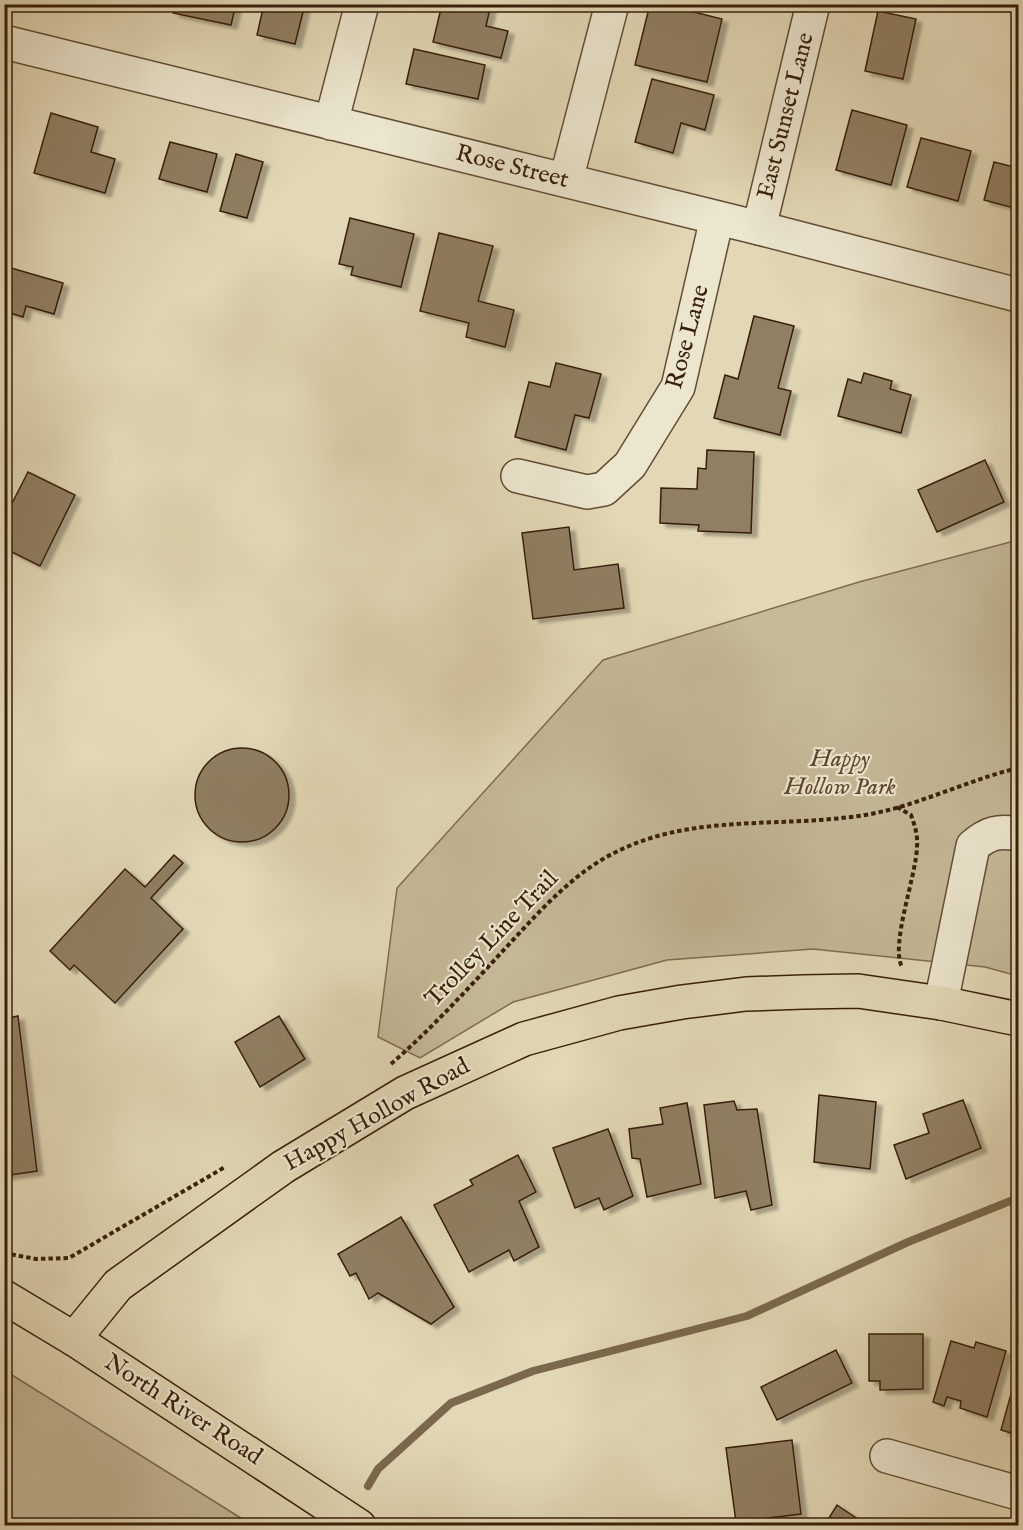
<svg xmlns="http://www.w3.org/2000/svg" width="1023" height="1530" font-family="'IM FELL English',serif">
<defs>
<filter id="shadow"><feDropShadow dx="6" dy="4" stdDeviation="1.5" flood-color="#0004"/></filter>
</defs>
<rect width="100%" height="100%" fill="#e2d8b5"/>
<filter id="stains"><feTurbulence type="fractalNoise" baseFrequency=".00333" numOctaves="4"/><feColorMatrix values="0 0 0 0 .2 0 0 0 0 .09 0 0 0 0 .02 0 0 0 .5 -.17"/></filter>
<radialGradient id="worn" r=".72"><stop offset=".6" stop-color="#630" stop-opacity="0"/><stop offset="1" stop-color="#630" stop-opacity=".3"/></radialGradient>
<g fill="#c5b998" stroke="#7e6c50" stroke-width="1.5">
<polygon points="1018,540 1018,976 985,967 813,949 667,960 513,1002 420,1058 378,1037 397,888 603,660 859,582"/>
<polygon points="4,1370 244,1520 253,1525 5,1525"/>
</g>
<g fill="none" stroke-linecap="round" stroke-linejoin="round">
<polyline stroke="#7b684d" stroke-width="8" points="368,1486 378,1469 451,1403 533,1371 747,1316 908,1242 1018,1198"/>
</g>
<g fill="#907f62" stroke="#381f09" stroke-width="1.5" filter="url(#shadow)">
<polygon points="175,4 236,4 231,25 173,13"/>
<polygon points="264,4 305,4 295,44 257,35"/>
<polygon points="442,4 491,4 486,26 508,31 501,58 433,42"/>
<polygon points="650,4 662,4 722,19 707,82 635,65"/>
<polygon points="998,4 1018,4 1018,14"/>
<polygon points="878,11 916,19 903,79 865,71"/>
<polygon points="414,49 485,65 478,99 406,84"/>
<polygon points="652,79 714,95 705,130 681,123 673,153 635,142"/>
<polygon points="852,110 907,125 891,185 836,170"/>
<polygon points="51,113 98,127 91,152 115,159 105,193 34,173"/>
<polygon points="921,138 971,151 958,201 907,187"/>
<polygon points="170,142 217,154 207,192 159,179"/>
<polygon points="236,154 263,162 247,218 220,211"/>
<polygon points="994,162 1018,168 1018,209 984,200"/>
<polygon points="350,218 414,234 401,287 351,275 353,267 339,264"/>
<polygon points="439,233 493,246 478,301 514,310 505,347 466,337 469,323 420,311"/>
<polygon points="4,266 63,283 54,314 26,306 23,317 4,311"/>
<polygon points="754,316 794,326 778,388 791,391 780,435 714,418 725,375 738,379"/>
<polygon points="556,363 601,374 589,418 575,415 566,450 515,437 529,382 550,387"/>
<polygon points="864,373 892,381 890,389 911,395 901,433 838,416 848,379 861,383"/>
<polygon points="707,450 754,452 751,533 698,531 699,525 660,523 661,488 697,489 698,468 706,469"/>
<polygon points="985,460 1004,502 937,532 918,490"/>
<polygon points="28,472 75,495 40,566 4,548 4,519"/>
<polygon points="569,527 574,570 618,564 624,608 533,619 522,533"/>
<circle cx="242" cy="795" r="47"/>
<polygon points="174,855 183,863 151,898 183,929 115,1003 74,965 70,970 50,951 125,869 145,887"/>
<polygon points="18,1016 37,1171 4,1176 4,1019"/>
<polygon points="279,1016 305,1059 260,1087 235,1042"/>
<polygon points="819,1095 876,1102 870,1169 814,1162"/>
<polygon points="963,1100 981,1148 906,1179 894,1145 929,1133 923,1114"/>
<polygon points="734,1101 737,1110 757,1109 772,1205 751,1210 746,1191 715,1198 704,1105"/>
<polygon points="687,1103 701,1184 647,1197 640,1159 632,1158 629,1129 663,1124 660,1108"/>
<polygon points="608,1129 633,1196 604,1210 599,1198 575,1208 553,1148"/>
<polygon points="518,1155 536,1192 519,1201 539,1247 514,1261 509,1250 469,1272 434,1205 473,1185 470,1180"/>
<polygon points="401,1217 454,1307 431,1324 378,1293 369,1299 356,1273 350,1276 338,1254"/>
<polygon points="869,1334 923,1334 923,1389 880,1390 880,1381 869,1381"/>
<polygon points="951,1341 974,1348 976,1342 1006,1351 987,1417 960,1408 961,1401 947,1397 944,1406 933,1402"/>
<polygon points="836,1350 852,1383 777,1420 761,1387"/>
<polygon points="1018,1369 1018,1435 1001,1430"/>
<polygon points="792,1440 801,1514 736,1522 726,1448"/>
<polygon points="837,1505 868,1526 824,1526"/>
</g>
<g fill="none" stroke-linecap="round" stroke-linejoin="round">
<g stroke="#624d34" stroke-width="36">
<g id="minor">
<polyline points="4,42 759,228 1018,295"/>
<polyline points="331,123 362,4"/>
<polyline points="566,180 612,4"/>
<polyline points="759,228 813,4"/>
<polyline points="518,476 587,492 604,489 630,465 678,387 717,218"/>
<path d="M 941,1003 L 973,846 C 988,833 999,830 1018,834"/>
<polyline points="887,1456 1018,1493"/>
</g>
</g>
<g stroke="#381f09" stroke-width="36">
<g id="major">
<polyline points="4,1297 74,1339 359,1526"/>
<polyline points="74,1339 118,1285 283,1167 405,1093 524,1039 619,1013 682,1002 746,994 803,992 858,991 941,1003 1018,1019"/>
</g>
</g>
<g stroke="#381f09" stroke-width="4" stroke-dasharray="4.5 3" stroke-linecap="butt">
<path d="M 897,807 L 911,815 C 915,826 918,836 917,847 C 916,877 890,945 902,967"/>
<path d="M 391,1064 C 430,1030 465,992 500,954 C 529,923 557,890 592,866 C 678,808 775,831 871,814 C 922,804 968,780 1018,768"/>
<polyline points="4,1253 36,1259 69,1258 225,1167"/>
</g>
<use href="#minor" stroke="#ece6cf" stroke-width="33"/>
<use href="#major" stroke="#e2d8b5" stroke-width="33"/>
</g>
<g text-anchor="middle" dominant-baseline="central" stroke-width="4.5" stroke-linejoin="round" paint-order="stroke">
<g font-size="24" fill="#381f09" stroke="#ece6cf">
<text transform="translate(786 116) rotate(-76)">East Sunset Lane</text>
<text transform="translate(512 167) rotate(14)">Rose Street</text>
<text transform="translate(688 337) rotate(-75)">Rose Lane</text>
<text transform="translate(492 939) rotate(-46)">Trolley Line Trail</text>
<text transform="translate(377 1115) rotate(-29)">Happy Hollow Road</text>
<text transform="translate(183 1410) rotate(33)">North River Road</text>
</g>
<g font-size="24" font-style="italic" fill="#5b462d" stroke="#ece6cf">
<text x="840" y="759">Happy<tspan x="840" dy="28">Hollow Park</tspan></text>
</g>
</g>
<rect width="1023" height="1530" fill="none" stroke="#e2d8b5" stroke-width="24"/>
<rect x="6" y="6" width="1011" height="1518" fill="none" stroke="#381f09" stroke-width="3"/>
<rect x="12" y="12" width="999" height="1506" fill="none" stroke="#381f09" stroke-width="1.5"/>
<rect width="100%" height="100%" filter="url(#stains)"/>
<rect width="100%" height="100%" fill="url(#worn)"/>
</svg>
